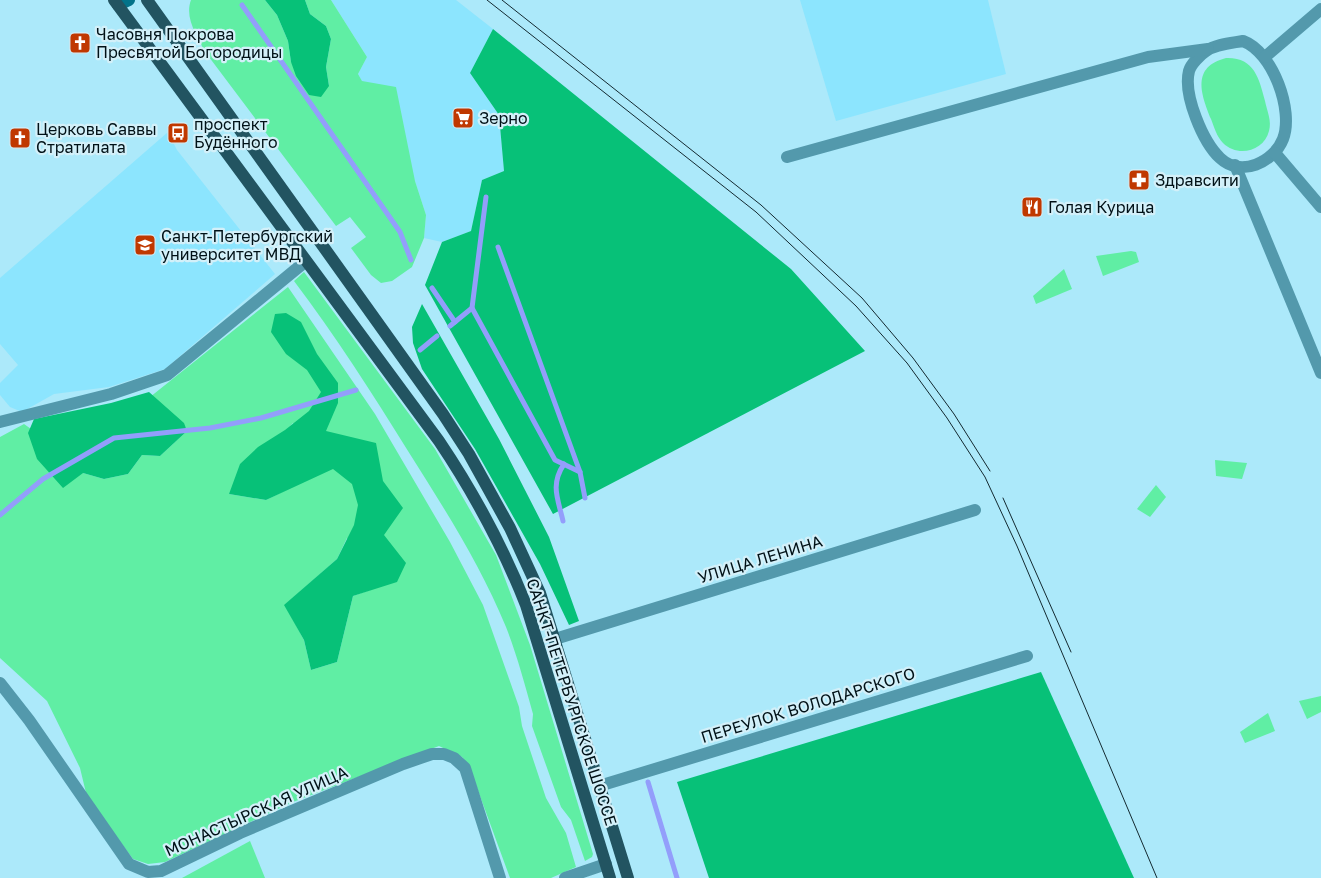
<svg xmlns="http://www.w3.org/2000/svg" width="1321" height="878" font-family="'Golos Text',sans-serif">
<rect width="100%" height="100%" fill="#ace9fa"/>
<g fill="#8ce5fe">
<polygon points="331,0 456,0 493,29 470,73 499,115 504,171 482,180 471,231 442,242 424,238 426,215 415,181 358,74 367,57"/>
<polygon points="800,0 988,0 1006,74 836,121"/>
<polygon points="168,132 177,150 275,274 165,369 109,387 54,394 22,412 10,407 0,395 0,383 18,365 0,344 0,278"/>
</g>
<g fill="#60eea4" fill-rule="evenodd">
<path d="M 191,0 L 265,0 L 277,15 L 288,41 L 291,62 L 329,86 L 326,67 L 331,39 L 326,26 L 310,14 L 305,0 L 331,0 L 367,57 L 358,74 L 362,81 L 396,87 L 415,181 L 426,215 L 424,238 L 412,267 L 392,281 L 381,283 L 371,275 L 351,248 L 366,237 L 350,217 L 336,226 L 206,53 C 198,38 184,18 191,0 Z"/>
<path d="M 1226,58 C 1254,57 1259,78 1265,101 C 1267,111 1272,121 1269,131 C 1264,151 1238,158 1223,143 C 1217,137 1214,127 1211,119 C 1201,94 1191,67 1226,58 Z"/>
<polygon points="1131,251 1136,252 1139,262 1103,276 1096,256"/>
<polygon points="1064,269 1072,289 1036,304 1033,296"/>
<path d="M 304,272 L 435,449 L 496,555 L 530,645 L 593,854 L 592,857 L 585,861 L 571,820 L 561,807 L 532,726 L 533,714 C 525,685 517,655 506,627 C 480,564 444,508 408,451 C 372,393 335,335 294,281 Z"/>
<path d="M 288,287 L 375,414 L 450,542 L 483,605 L 519,707 L 522,726 L 546,798 L 566,833 L 576,867 L 551,878 L 510,878 L 469,766 L 462,757 L 439,746 L 293,802 L 165,862 L 148,864 L 133,859 L 87,797 L 80,768 L 47,701 L 0,658 L 0,437 L 24,424 L 79,463 L 83,473 L 104,479 L 128,474 L 142,455 L 160,456 L 189,429 L 171,422 L 145,401 ZM 293,423 L 318,474 L 266,500 L 229,494 ZM 347,538 L 370,590 L 353,596 L 337,662 L 311,670 L 304,640 L 285,605 L 337,559 Z"/>
<polygon points="1215,460 1247,463 1242,479 1216,476"/>
<polygon points="1156,485 1166,497 1150,517 1137,509"/>
<polygon points="1321,696 1321,712 1307,719 1299,701"/>
<polygon points="1268,713 1275,731 1245,743 1240,732"/>
<polygon points="250,841 265,878 182,878"/>
</g>
<g fill="#07c178">
<polygon points="265,0 305,0 310,14 326,26 331,39 326,67 329,86 321,97 309,95 296,76 291,62 288,41 277,15"/>
<polygon points="493,29 791,269 865,351 553,514 425,285 442,242 471,231 482,180 504,171 499,115 470,73"/>
<polygon points="422,304 499,439 549,537 579,621 569,625 540,564 475,449 422,369 413,343 412,327"/>
<polygon points="286,313 301,322 317,354 338,383 338,403 326,431 376,443 383,481 403,508 384,535 406,563 397,582 353,596 337,662 311,670 304,640 284,605 337,559 354,525 358,505 352,484 333,469 266,500 229,494 240,464 258,447 285,430 309,411 321,392 307,370 286,354 271,332 275,314"/>
<polygon points="149,392 184,423 187,431 160,456 142,455 128,474 104,479 83,473 63,488 37,459 28,433 34,419 111,403"/>
<polygon points="1041,672 1134,878 709,878 677,782"/>
</g>
<g fill="none" stroke-linecap="round" stroke-linejoin="round">
<g stroke="#939efb" stroke-width="5">
<polyline points="242,5 400,232 411,260"/>
<polyline points="498,247 580,472 585,498"/>
<polyline points="432,288 455,322"/>
<polyline points="472,308 555,460 580,472"/>
<polyline points="450,326 472,308 486,197"/>
<polyline points="420,350 437,336"/>
<polyline points="0,515 43,479 114,438 210,428 261,418 356,390"/>
<path d="M 563,521 C 558,499 550,485 564,464"/>
<polyline points="648,782 677,878"/>
</g>
<g stroke="#5399ac" stroke-width="12">
<path d="M 1243,41 C 1273,52 1294,111 1283,139 C 1274,162 1241,178 1220,158 C 1203,142 1183,95 1189,71 C 1191,64 1200,55 1206,51 C 1216,44 1232,43 1243,41 Z"/>
<polyline points="1265,57 1321,9"/>
<polyline points="1275,153 1321,207"/>
<polyline points="787,157 1148,57 1208,49"/>
<polyline points="1235,165 1321,373"/>
<polyline points="0,422 111,394 167,375 306,261"/>
<polyline points="555,639 975,510"/>
<polyline points="0,683 29,720 129,864 148,872 161,871 240,833 403,764 432,754 444,754 454,758 465,768 500,878"/>
<polyline points="599,786 1027,656"/>
<polyline points="565,878 606,864"/>
</g>
<polyline stroke="#027389" stroke-width="12" points="118,5 129,0"/>
<g stroke="#225461" stroke-width="12">
<path d="M 114,0 L 439,441 C 474,493 503,547 526,605 L 610,878"/>
<polyline points="147,0 443,414 469,454 510,528 540,593 628,878"/>
</g>
<g stroke="#142a31" stroke-width="1">
<polyline points="487,0 756,212 856,306 907,363 947,418 985,477 1017,546 1157,878"/>
<polyline points="502,0 761,205 862,298 913,358 954,414 990,471"/>
<polyline points="1003,498 1071,652"/>
</g>
</g>
<defs>
<g id="church-square" transform="scale(1.125)"><rect x="-9" y="-9" width="18" height="18" rx="4" fill="#c03800" stroke="#d3f0f9"/><path d="M-1.2-6h2.4v3.5h3.3v2.4h-3.3V6h-2.4V-.1h-3.3v-2.4h3.3Z" fill="#fff"/></g>
<g id="supermarket-square" transform="scale(1.125)"><rect x="-9" y="-9" width="18" height="18" rx="4" fill="#c03800" stroke="#d3f0f9"/><path d="M-6-5.5h2.5l.6 2H6L4.5 2H-2.5L-4.4-4H-6ZM-1.5 3.2a1.3 1.3 0 1 0 .1 0ZM3 3.2a1.3 1.3 0 1 0 .1 0Z" fill="#fff"/></g>
<g id="bus-square" transform="scale(1.125)"><rect x="-9" y="-9" width="18" height="18" rx="4" fill="#c03800" stroke="#d3f0f9"/><path d="M-5-6H5V4H4V6H2V4H-2V6H-4V4H-5ZM-3.5-4V0h7V-4ZM-3.5 1.2v1.5H-2V1.2ZM2 1.2v1.5H3.5V1.2Z" fill="#fff"/></g>
<g id="pharmacy-square" transform="scale(1.125)"><rect x="-9" y="-9" width="18" height="18" rx="4" fill="#c03800" stroke="#d3f0f9"/><path d="M-2-6h4v4h4v4h-4v4h-4v-4h-4v-4h4Z" fill="#fff"/></g>
<g id="restaurant-square" transform="scale(1.125)"><rect x="-9" y="-9" width="18" height="18" rx="4" fill="#c03800" stroke="#d3f0f9"/><path d="M-5-6h1v4h1v-4h1v4h1v-4h1v5L-1.5 .5V6h-2V.5L-5-1ZM5-6V6H3V1.5H1.5Q1.5-4 5-6Z" fill="#fff"/></g>
<g id="university-square" transform="scale(1.125)"><rect x="-9" y="-9" width="18" height="18" rx="4" fill="#c03800" stroke="#d3f0f9"/><path d="M0-5L7-2L0 1L-7-2ZM-4 1L0 2.5L4 1V4Q0 6-4 4Z" fill="#fff"/></g>
</defs>
<g fill-rule="evenodd">
<use href="#church-square" x="80" y="43"/>
<use href="#supermarket-square" x="463" y="118"/>
<use href="#bus-square" x="178" y="133"/>
<use href="#church-square" x="20" y="138"/>
<use href="#pharmacy-square" x="1139" y="180"/>
<use href="#restaurant-square" x="1032" y="207"/>
<use href="#university-square" x="145" y="245"/>
</g>
<g text-anchor="middle" dominant-baseline="central" stroke-width="4.5" stroke-linejoin="round" paint-order="stroke">
<g font-size="16" fill="#001117" stroke="#d3f0f9" text-anchor="start">
<text x="96" y="34">Часовня Покрова<tspan x="96" dy="18">Пресвятой Богородицы</tspan></text>
<text x="479" y="118">Зерно</text>
<text x="194" y="124">проспект<tspan x="194" dy="18">Будённого</tspan></text>
<text x="36" y="129">Церковь Саввы<tspan x="36" dy="18">Стратилата</tspan></text>
<text x="1155" y="180">Здравсити</text>
<text x="1048" y="207">Голая Курица</text>
<text x="161" y="236">Санкт-Петербургский<tspan x="161" dy="18">университет МВД</tspan></text>
</g>
<g font-size="16" fill="#001117" stroke="#d3f0f9">
<text transform="translate(760 559) rotate(-17)">УЛИЦА ЛЕНИНА</text>
<text transform="translate(572 702) rotate(72)">САНКТ-ПЕТЕРБУРГСКОЕ ШОССЕ</text>
<text transform="translate(808 705) rotate(-17)">ПЕРЕУЛОК ВОЛОДАРСКОГО</text>
<text transform="translate(256 811) rotate(-24)">МОНАСТЫРСКАЯ УЛИЦА</text>
</g>
</g>
</svg>
